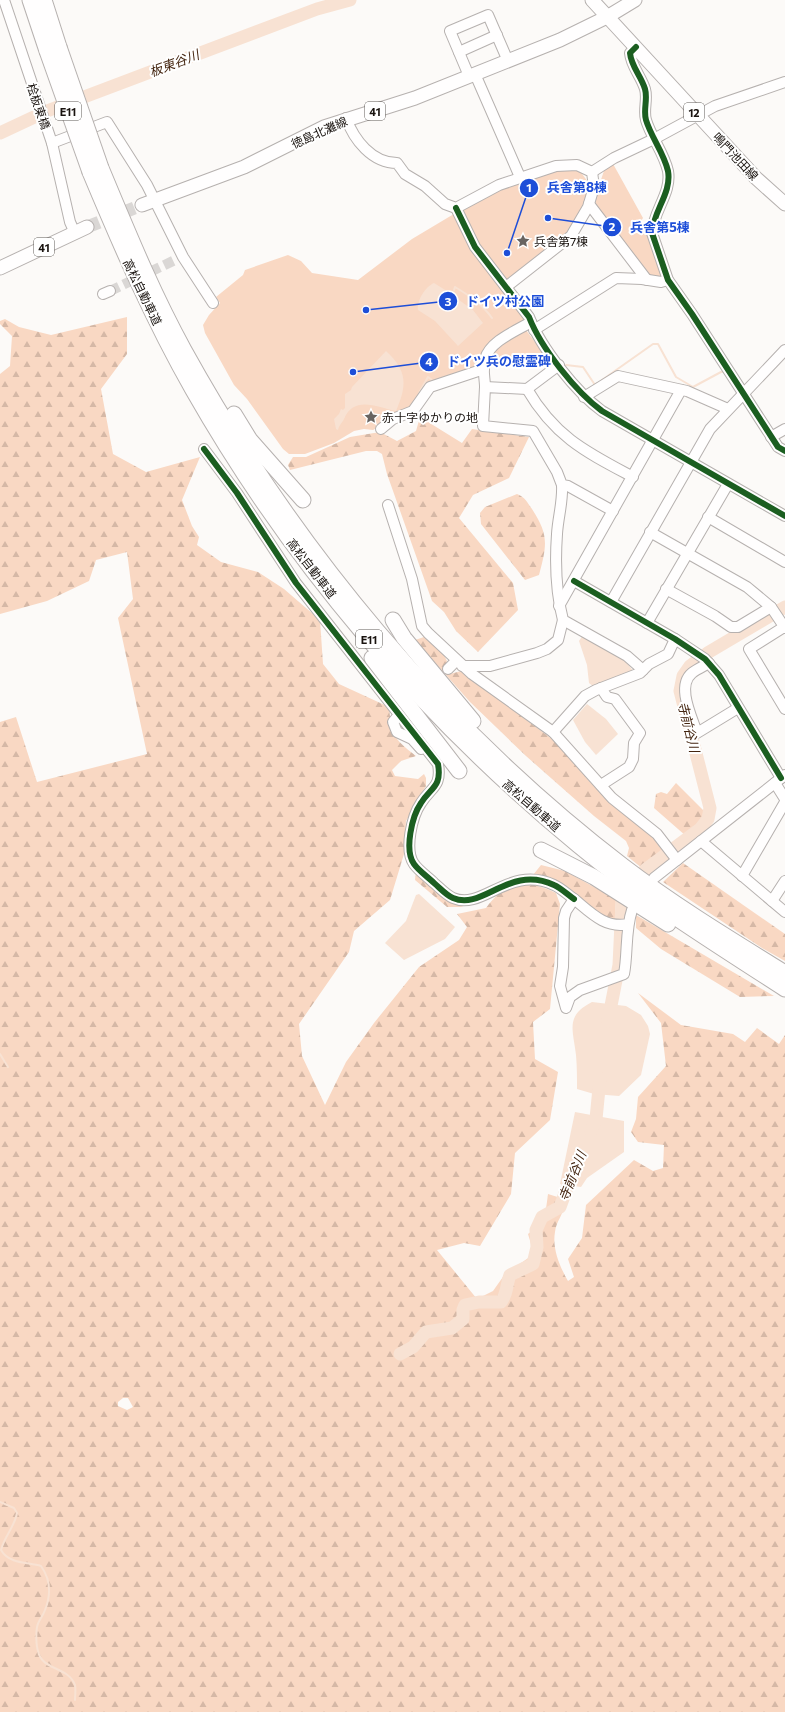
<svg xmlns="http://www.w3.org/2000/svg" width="785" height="1712" font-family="Commissioner,'Noto Sans JP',sans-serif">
<defs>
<pattern id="forest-firs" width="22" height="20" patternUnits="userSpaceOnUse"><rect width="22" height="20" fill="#f9d8c3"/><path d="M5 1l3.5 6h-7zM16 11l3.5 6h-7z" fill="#d5b8a6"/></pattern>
</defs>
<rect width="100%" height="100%" fill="#fcfaf8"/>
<g fill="url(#forest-firs)" fill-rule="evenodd">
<path d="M 127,317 L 127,354 L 101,389 L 113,454 L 146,472 L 200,457 L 182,500 L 192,526 L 199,537 L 197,545 L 221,562 L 258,572 L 284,589 L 320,620 L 323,664 L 339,684 L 389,707 C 392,736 393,738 416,756 L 401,761 L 392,770 L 395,776 L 418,779 L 424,774 L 426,778 L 426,786 L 406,821 L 404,854 L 390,900 L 354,931 L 349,952 L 299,1024 L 302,1056 L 325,1105 L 346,1062 L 374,1023 L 419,967 L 459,940 L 467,927 L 457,914 L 486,908 C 507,879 525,879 556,893 L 560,904 L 550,1009 L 533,1022 L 535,1059 L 558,1072 L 550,1120 L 515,1153 L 511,1194 L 480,1246 L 464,1243 L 437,1250 L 477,1299 L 493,1291 L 505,1274 L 534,1254 L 528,1234 C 546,1220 545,1216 548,1194 L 564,1199 C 566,1213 556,1220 555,1232 C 552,1249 560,1267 568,1281 L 574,1277 L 568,1259 L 582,1238 L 586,1205 L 634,1160 L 653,1171 L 663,1168 L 664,1145 L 638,1142 L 631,1132 L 636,1119 L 638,1097 L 666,1066 L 661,1023 L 638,993 L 681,1025 L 733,1034 L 745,1042 L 757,1028 L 779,1044 L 785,1035 L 785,1712 L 0,1712 L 0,722 L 16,717 L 37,782 L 147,754 L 118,618 L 133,599 L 127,552 L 96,560 L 89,581 L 47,601 L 0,614 L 0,374 L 10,366 L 12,336 L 0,324 L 0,321 L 5,319 L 19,327 L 51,335 ZM 123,1398 L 128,1398 L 133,1407 L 127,1410 L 118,1406 L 118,1402 Z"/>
<polygon points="420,417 462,443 472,429 529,437 509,478 473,495 459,518 513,583 518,610 478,652 456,631 444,612 432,601 387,474 382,454 377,451 366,451 290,470 288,465 293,457 306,457 350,437 380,432 397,441 416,431"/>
<path d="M 517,494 C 525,497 527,502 532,509 C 549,535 547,545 539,575 L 525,580 L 481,524 L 480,513 L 485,507 Z"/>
<polygon points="424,637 444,655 447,661 445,667 450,674 461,671 556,742 590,782 618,810 648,831 663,851 643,869 627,856 629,848 626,841 594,816 526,756 470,702 415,640"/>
<polygon points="676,783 706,813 704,821 686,836 654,808 656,794 661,792 667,794"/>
<polygon points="683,863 785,934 785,961 762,948 663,882"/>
<polygon points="541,865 565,871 616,899 615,920 600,917 571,892 547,877 533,875"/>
<polygon points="416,870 450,900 475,902 461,907 447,907 415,880"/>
<polygon points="636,915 774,996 740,997 661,949 636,928"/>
</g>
<g fill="#f9d8c3">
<polygon points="612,162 643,218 641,221 644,231 646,230 664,275 659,280 652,280 597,211 595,197 605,168"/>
<polygon points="577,167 591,186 583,208 569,233 500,286 525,319 526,330 544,354 512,362 496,362 430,383 412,408 373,430 364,429 354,431 334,443 305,454 289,454 283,449 247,399 234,385 205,333 203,325 209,315 220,303 216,297 243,275 245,270 288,255 301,261 312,273 358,280 412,239 489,193 549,170"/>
</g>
<g fill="#f8e2d3">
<path d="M 434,283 L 450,293 L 451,292 L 452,295 L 473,310 L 483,323 L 458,346 L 435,321 L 418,310 C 417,300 425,287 434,283 Z"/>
<path d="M 386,351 C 408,371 407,386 396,411 C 377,407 354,395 344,419 C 342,423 339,425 338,430 L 336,429 L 334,419 L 339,414 L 341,409 L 343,410 L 345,408 L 345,394 L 351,390 L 352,387 Z"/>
<polygon points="583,635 623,658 634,672 594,687 589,683 587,665 579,641"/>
<polygon points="587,704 606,719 618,734 596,755 585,742 573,720"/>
<polygon points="419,894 455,927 445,939 404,960 385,943 406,921 416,895"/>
<path d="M 592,1002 L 626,1006 L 641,1015 L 648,1026 L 650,1034 L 641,1075 L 619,1096 L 594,1094 L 577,1089 C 577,1078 577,1066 576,1055 C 573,1029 565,1016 592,1002 Z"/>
<polygon points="575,1112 624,1121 624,1152 587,1178 581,1187 560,1184"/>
</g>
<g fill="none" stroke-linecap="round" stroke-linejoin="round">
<g stroke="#f8e2d3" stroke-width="2">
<path d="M 454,290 L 455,287 C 470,296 482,304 492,318"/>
<polyline points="566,365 583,367 595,385 597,383"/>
<polyline points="489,366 543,356"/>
<polyline points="602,380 653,344 658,344 676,377 693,387 721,372 725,372"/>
<polyline points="419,393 428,377 432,380"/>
<polyline points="0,1054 8,1067"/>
<path d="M 0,1502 L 14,1508 L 17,1513 C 15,1526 4,1537 1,1550 C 9,1564 27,1562 41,1566 C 51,1580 51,1595 45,1610 C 43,1616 38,1621 37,1627 C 36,1633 36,1645 38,1651 C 42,1671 68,1666 75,1685 C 76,1689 75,1696 75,1700"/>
</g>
<g stroke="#f8e2d3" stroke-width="13">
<polyline points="0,133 47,111 317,9 350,0"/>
<polyline points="645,870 700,829 708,819 710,808 680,691 683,676 690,666 709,652 785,607"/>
<polyline points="608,1021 619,965 622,902"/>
<polyline points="591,1131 596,1119 600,1078"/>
<path d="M 400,1354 L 413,1347 L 426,1332 L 452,1328 L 463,1319 L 463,1310 L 465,1305 L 479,1302 L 501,1302 C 508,1292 506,1285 510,1275 L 533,1264 L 537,1247 L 536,1230 L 542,1217 L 560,1207 L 574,1169"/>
</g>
<polyline stroke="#dad7d5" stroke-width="10" stroke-dasharray="10 5" stroke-linecap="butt" points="110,291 175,260"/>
<polyline stroke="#dad7d5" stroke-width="13" stroke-dasharray="13 6" stroke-linecap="butt" points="87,227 142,205"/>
<g stroke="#b6b1af" stroke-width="12">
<g id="minor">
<polyline points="4,0 52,143 70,222 74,231"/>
<path d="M 636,47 L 630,53 C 631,66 641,76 645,89 C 648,99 643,110 646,120 C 651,137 664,153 668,171 C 672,193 653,211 652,233 L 668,280 L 692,314 L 778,447 L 785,451"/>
<polyline points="459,52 497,35"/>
<polyline points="475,74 520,177"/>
<polyline points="469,76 450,31 488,15 508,61"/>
<path d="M 346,118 C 354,140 372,163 397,163 L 405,174 L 425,186 L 445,204 L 456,208 L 499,185 L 556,166 L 577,165 L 592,172 L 594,187 L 588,207 L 571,236 L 506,287"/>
<polyline points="52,143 107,122 147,185 183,257 213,303"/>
<polyline points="592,172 614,158 654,139 715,106 785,82"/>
<polyline points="589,204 647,280"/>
<path d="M 456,208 L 475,247 L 529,317 C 541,348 576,392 602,411 L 785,516"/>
<polyline points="103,294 110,291"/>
<polyline points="534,330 616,278 642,279 661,282 668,280"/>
<path d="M 559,365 L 527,389 C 555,437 586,452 633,477"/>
<path d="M 485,387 C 485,379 482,367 485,359 C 490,341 516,331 531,322"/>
<polyline points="527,389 485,387 483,426 533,431 557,472 562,485 568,486 613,511"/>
<polyline points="584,397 618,376 687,391 728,409"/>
<polyline points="381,429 393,419 413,411 430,387 484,369"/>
<polyline points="771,437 785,429"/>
<path d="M 204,449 L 237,493 L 296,583 L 438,764 C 442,787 431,787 421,803 C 412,816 404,850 414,864 C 419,871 428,877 434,883 C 440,888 446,895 453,898 C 483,911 509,864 554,885 C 561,888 568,895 574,899"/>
<path d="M 562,485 C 563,502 558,517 557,534 C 555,562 556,593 563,620 L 627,656 L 643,670"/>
<polyline points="388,505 412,579 422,626 428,633 472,674 553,732 612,798 657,834 677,860"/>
<polyline points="708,517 785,562"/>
<polyline points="650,532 747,587 771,607 785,628"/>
<polyline points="574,581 675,639 705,659 719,675 781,778"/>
<polyline points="666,589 715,616 731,627 738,627 771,607"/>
<polyline points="611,602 710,429 785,350"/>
<polyline points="559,606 681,390"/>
<polyline points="647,623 728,484"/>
<polyline points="784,627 749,649 785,709"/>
<path d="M 709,663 C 704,666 697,669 692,673 C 676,686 692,717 697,733 L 738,708"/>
<polyline points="462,666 490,666 537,653 547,649 558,640 563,620"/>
<polyline points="448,669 456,661"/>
<polyline points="398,716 393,722 397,732 412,739 421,749"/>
<polyline points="553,732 585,696 596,690 640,673 649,664 668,654 675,639"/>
<polyline points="775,783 785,799"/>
<polyline points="601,785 629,767 633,759 634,743 640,733 615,699 607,697 601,688"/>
<polyline points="701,841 785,912"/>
<polyline points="742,876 785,802"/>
<polyline points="654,878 785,775"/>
<polyline points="772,901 785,881"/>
<path d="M 628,924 C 605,929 590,912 574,899 L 566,911 L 564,918 L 563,967 L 560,986 L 566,1008 L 570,997 L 580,990 L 624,974 C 628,953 625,931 632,910"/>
</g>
</g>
<g stroke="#b6b1af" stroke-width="15">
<g id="major">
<polyline points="592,0 756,178 785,204"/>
<polyline points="142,205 244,167 324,127 415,98 560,40 607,17 635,0"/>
<polyline points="0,268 87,227"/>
</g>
</g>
<g stroke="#b6b1af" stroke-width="17">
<g id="highway">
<polyline points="30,0 47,51"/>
<polyline points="44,0 59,47"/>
<path d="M 101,168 C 127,230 152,292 184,350 C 294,549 443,728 623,866 C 674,905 730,939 785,973"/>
<path d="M 90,172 C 121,246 153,320 193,390 C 292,564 424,718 578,845 C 643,899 714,943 785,989"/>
<polyline points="234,414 250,440 303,500"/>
<polyline points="393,620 404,638 473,721"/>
<polyline points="372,658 459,771"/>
<polyline points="541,850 594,877 668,924"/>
</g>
</g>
<use href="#minor" stroke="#fffefe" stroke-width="10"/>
<use href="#major" stroke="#fffefe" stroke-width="13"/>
<use href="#highway" stroke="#fffefe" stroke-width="15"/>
<g stroke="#b6b1af" stroke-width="17" stroke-linecap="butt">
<g id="highway-bridge">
<polyline points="59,47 101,168"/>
<polyline points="47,51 90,172"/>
</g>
</g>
<use href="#highway-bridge" stroke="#fffefe" stroke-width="15"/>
<g stroke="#fff" stroke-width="8">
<g id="cycleway">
<path d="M 636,47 L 630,53 C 631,66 641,76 645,89 C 648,99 643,110 646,120 C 651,137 664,153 668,171 C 672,193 653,211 652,233 L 668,280 L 692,314 L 778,447 L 785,451"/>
<path d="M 456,208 L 475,247 L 529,317 C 541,348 576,392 602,411 L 785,516"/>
<path d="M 204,449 L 237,493 L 296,583 L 438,764 C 442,787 431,787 421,803 C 412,816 404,850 414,864 C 419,871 428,877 434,883 C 440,888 446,895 453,898 C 483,911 509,864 554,885 C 561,888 568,895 574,899"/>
<polyline points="574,581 675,639 705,659 719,675 781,778"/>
</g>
</g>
<use href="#cycleway" stroke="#1b5e20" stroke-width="6"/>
</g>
<defs>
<g id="sight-bare" transform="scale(1.08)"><path d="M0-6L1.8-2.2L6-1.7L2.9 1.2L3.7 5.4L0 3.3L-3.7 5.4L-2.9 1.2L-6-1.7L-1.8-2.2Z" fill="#686461" stroke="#fff" stroke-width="2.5" paint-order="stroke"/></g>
</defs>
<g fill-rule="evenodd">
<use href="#sight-bare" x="523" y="241"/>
<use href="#sight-bare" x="371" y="417"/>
</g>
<g text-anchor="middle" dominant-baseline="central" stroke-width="4" stroke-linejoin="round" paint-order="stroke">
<g fill="#fff" stroke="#5e5a57" stroke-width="1">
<rect x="55" y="102" width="26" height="18" rx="3"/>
<rect x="365" y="102" width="20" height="18" rx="3"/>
<rect x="684" y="103" width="20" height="18" rx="3"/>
<rect x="34" y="238" width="20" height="18" rx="3"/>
<rect x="356" y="630" width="26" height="18" rx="3"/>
</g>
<g font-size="11" font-weight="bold" fill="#19130f">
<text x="68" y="111">E11</text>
<text x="375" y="111">41</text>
<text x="694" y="112">12</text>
<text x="44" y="247">41</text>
<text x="369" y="639">E11</text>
</g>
<g font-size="12" fill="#19130f" stroke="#fff">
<text transform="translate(39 106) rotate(71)">桧板東橋</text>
<text transform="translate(319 132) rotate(-24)">徳島北灘線</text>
<text transform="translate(736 156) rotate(47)">鳴門池田線</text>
<text transform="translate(143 292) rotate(64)">高松自動車道</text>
<text transform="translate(312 568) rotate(52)">高松自動車道</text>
<text transform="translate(532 805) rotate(41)">高松自動車道</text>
</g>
<g font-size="12" fill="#19130f" stroke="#fff" text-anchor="start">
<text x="534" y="241">兵舎第7棟</text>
<text x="382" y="417">赤十字ゆかりの地</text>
</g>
<g font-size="13" font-style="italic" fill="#442510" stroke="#fff">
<text transform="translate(174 63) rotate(-21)">板東谷川</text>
<text transform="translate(689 727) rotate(76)">寺前谷川</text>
<text transform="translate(572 1176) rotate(-68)">寺前谷川</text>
</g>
</g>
<path fill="none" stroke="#1d4ed8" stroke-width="1.5" d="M507 253L529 188M548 218L612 227M366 310L448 301M353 372L429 362"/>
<g fill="#1d4ed8" stroke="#fff" stroke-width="1.5">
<circle cx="507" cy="253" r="4"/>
<circle cx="548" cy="218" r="4"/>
<circle cx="366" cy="310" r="4"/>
<circle cx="353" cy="372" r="4"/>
<circle cx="529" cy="188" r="10"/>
<circle cx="612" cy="227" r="10"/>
<circle cx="448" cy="301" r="10"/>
<circle cx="429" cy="362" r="10"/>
</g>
<g font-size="12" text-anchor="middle" font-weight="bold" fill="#fff">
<text x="529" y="192">1</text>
<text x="612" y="231">2</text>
<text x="448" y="306">3</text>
<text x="429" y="366">4</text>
</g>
<g font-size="13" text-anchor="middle" font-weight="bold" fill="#1d4ed8" stroke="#fff" stroke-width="4" stroke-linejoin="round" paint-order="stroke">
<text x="577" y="192">兵舎第8棟</text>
<text x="660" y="232">兵舎第5棟</text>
<text x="505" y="306">ドイツ村公園</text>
<text x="499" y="366">ドイツ兵の慰霊碑</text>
</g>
</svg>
